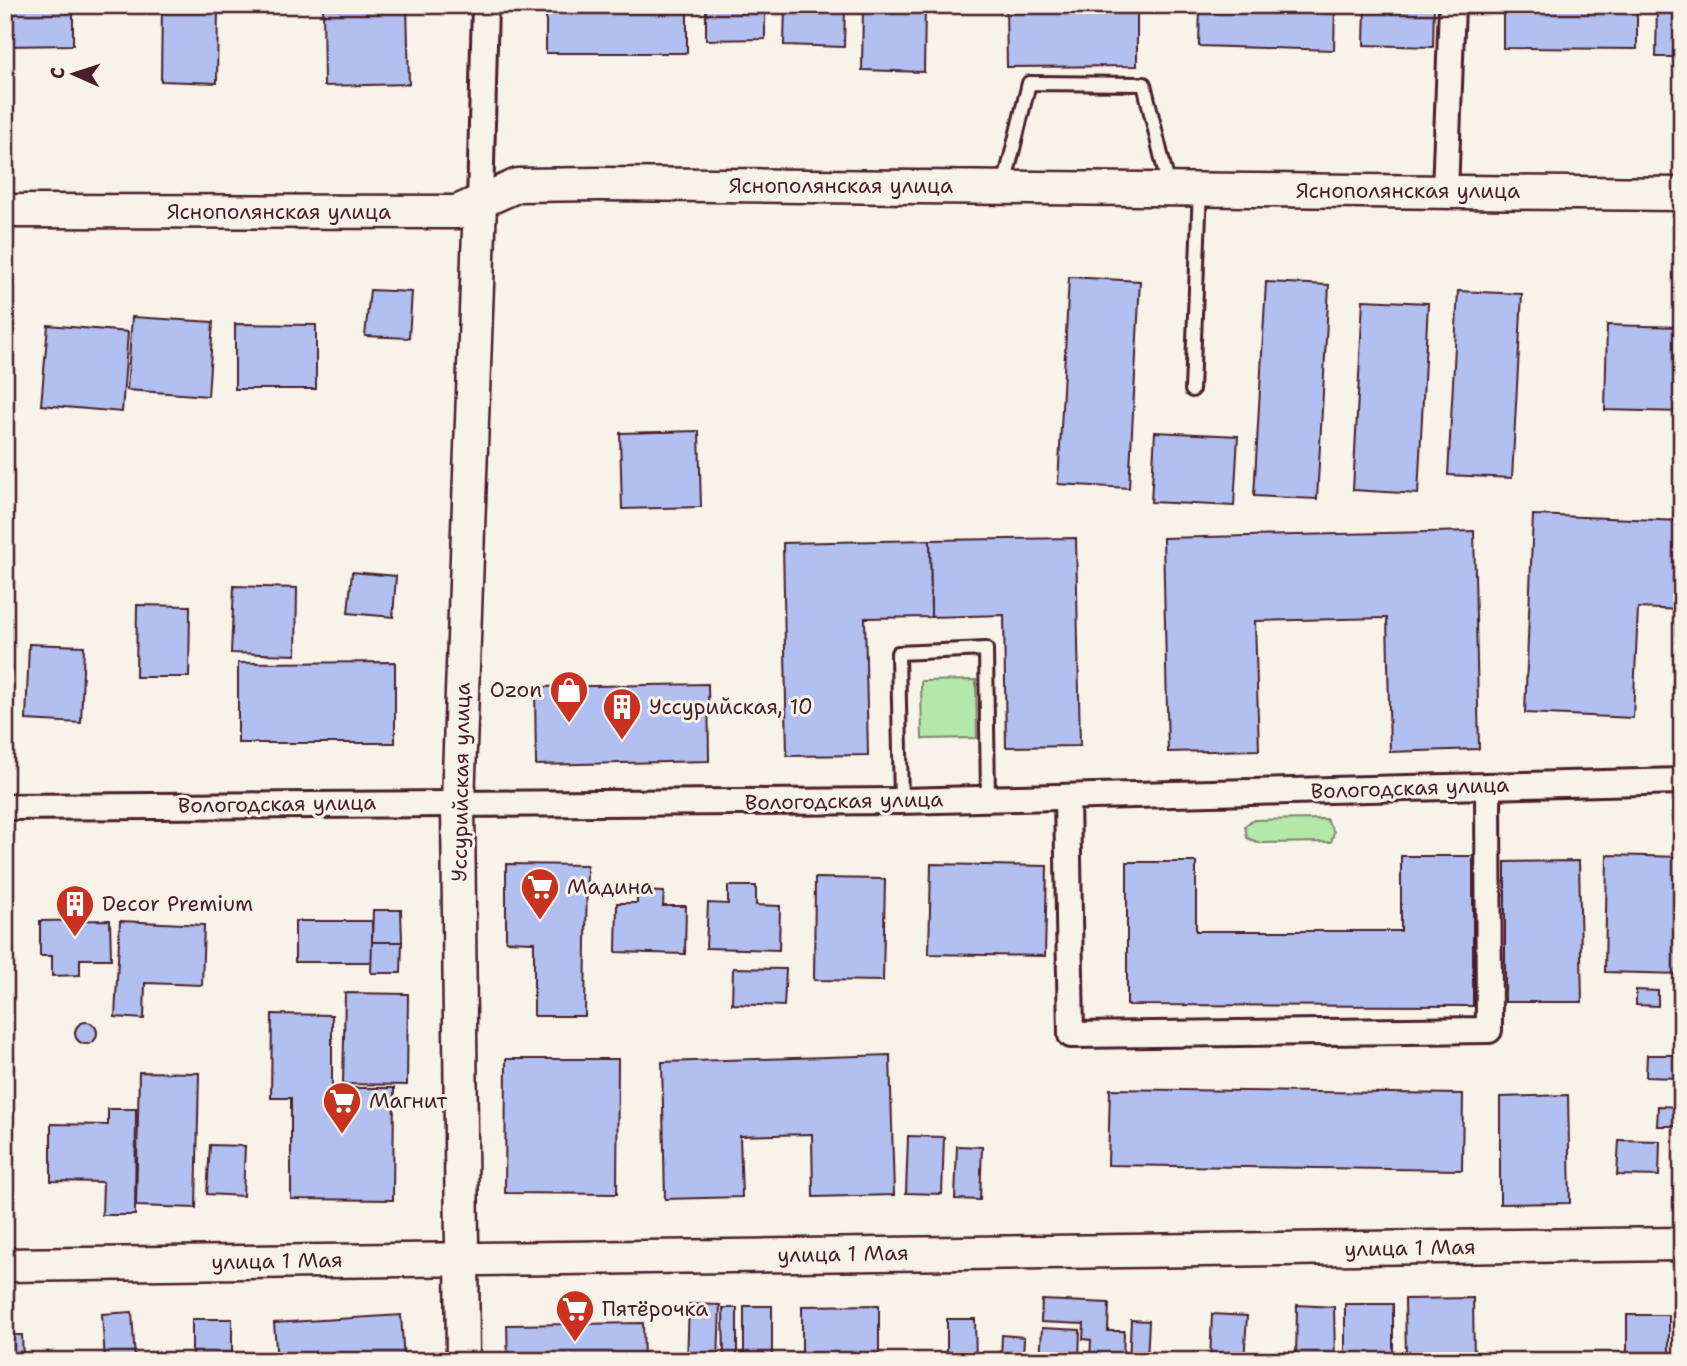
<svg xmlns="http://www.w3.org/2000/svg" width="1687" height="1366" font-family="'Shantell Sans',sans-serif">
<rect width="100%" height="100%" fill="#f7f3e8"/>
<filter id="ink" filterUnits="userSpaceOnUse"><feTurbulence type="fractalNoise" baseFrequency=".0143" numOctaves="2"/><feDisplacementMap in="SourceGraphic" scale="14" xChannelSelector="R" yChannelSelector="G"/><feConvolveMatrix kernelMatrix="1 2 1 2 8 2 1 2 1" color-interpolation-filters="sRGB"/></filter>
<g filter="url(#ink)">
<g fill="#b3e8aa" stroke="#7e846a" stroke-width="2">
<polygon points="976,680 977,738 922,739 921,681"/>
<polygon points="1326,819 1334,832 1331,842 1260,843 1247,838 1245,826 1252,820"/>
</g>
<g fill="#b1c0f0" stroke="#4a1f2b" stroke-width="2">
<polygon points="5,5 73,5 73,45 5,46"/>
<polygon points="162,5 218,5 217,83 161,81"/>
<polygon points="323,5 407,5 409,84 324,86"/>
<rect x="546" y="5" width="141" height="48"/>
<polygon points="706,5 765,5 765,39 706,40"/>
<polygon points="785,5 845,5 844,47 784,45"/>
<polygon points="863,5 925,5 924,72 862,70"/>
<polygon points="1006,5 1137,5 1137,66 1007,67"/>
<polygon points="1200,5 1335,5 1334,50 1199,46"/>
<polygon points="1365,5 1434,5 1433,47 1364,45"/>
<polygon points="1503,5 1637,5 1637,49 1503,48"/>
<polygon points="1657,5 1682,5 1682,57 1656,57"/>
<polygon points="1069,277 1140,281 1129,488 1058,484"/>
<polygon points="1266,282 1329,285 1317,499 1254,496"/>
<polygon points="370,290 412,292 409,338 365,336"/>
<polygon points="1458,291 1522,294 1512,478 1448,475"/>
<polygon points="1363,300 1428,303 1418,494 1353,490"/>
<polygon points="132,317 213,322 208,396 127,390"/>
<polygon points="5,320 9,320 7,404 5,404"/>
<polygon points="235,324 316,325 316,389 235,389"/>
<polygon points="48,325 128,332 122,412 41,405"/>
<polygon points="1607,325 1682,327 1682,412 1605,410"/>
<polygon points="699,431 701,507 622,509 620,433"/>
<polygon points="1155,432 1238,436 1234,506 1151,502"/>
<polygon points="1533,515 1682,521 1682,610 1638,608 1633,718 1525,713"/>
<polygon points="1474,531 1479,749 1390,752 1387,618 1255,621 1259,750 1168,752 1163,538"/>
<polygon points="1076,538 1080,746 1006,747 1004,615 931,617 930,540"/>
<polygon points="930,540 931,617 865,618 868,755 787,756 783,543"/>
<polygon points="352,572 396,576 393,617 348,613"/>
<polygon points="234,586 297,588 296,655 231,653"/>
<polygon points="137,605 190,606 189,677 136,677"/>
<polygon points="29,644 84,646 81,723 26,720"/>
<polygon points="395,662 395,743 238,743 238,663"/>
<polygon points="5,666 12,666 9,747 5,746"/>
<polygon points="708,684 709,761 536,765 535,687"/>
<polygon points="1607,855 1682,857 1682,974 1605,972"/>
<polygon points="1401,856 1473,856 1473,1006 1127,1005 1127,862 1196,862 1196,931 1401,931"/>
<polygon points="1579,861 1582,1002 1505,1002 1505,862"/>
<polygon points="506,864 587,865 585,1016 534,1016 534,942 506,941"/>
<polygon points="931,864 1047,866 1045,956 929,954"/>
<polygon points="815,878 885,879 883,981 814,980"/>
<polygon points="728,886 756,886 756,905 780,906 779,950 706,948 708,903 728,904"/>
<polygon points="637,891 664,892 663,906 686,906 685,954 616,952 617,903 637,903"/>
<polygon points="373,910 401,910 402,942 372,942"/>
<polygon points="110,920 111,959 80,959 80,975 52,976 52,956 40,956 40,921"/>
<polygon points="120,921 204,925 202,985 145,983 144,1019 115,1017"/>
<rect x="295" y="921" width="77" height="41"/>
<polygon points="372,942 402,942 401,973 371,973"/>
<polygon points="733,968 786,969 784,1006 732,1004"/>
<polygon points="1636,990 1658,991 1658,1006 1636,1005"/>
<polygon points="345,993 408,994 407,1085 343,1084"/>
<polygon points="272,1014 332,1015 332,1088 394,1088 393,1200 291,1199 291,1098 271,1098"/>
<circle cx="86" cy="1033" r="11"/>
<polygon points="890,1055 894,1195 813,1197 812,1134 740,1136 742,1197 665,1199 662,1062"/>
<polygon points="1647,1055 1676,1055 1676,1078 1646,1077"/>
<polygon points="506,1059 618,1059 617,1194 505,1193"/>
<polygon points="139,1072 199,1073 196,1208 136,1206"/>
<polygon points="1682,1085 1682,1126 1657,1126 1658,1106 1682,1107"/>
<polygon points="1110,1089 1463,1094 1462,1170 1108,1165"/>
<polygon points="1568,1095 1570,1203 1500,1204 1500,1097"/>
<polygon points="108,1109 136,1109 135,1215 102,1215 103,1182 51,1181 51,1124 108,1125"/>
<polygon points="908,1136 944,1137 942,1194 906,1193"/>
<polygon points="1619,1140 1660,1141 1659,1176 1617,1175"/>
<polygon points="210,1145 245,1146 243,1196 207,1194"/>
<polygon points="957,1146 982,1147 980,1200 955,1199"/>
<polygon points="5,1154 9,1154 8,1197 5,1197"/>
<polygon points="1473,1298 1474,1361 1406,1361 1405,1299"/>
<polygon points="1042,1300 1109,1303 1108,1331 1124,1331 1123,1361 1090,1361 1091,1340 1083,1339 1084,1324 1041,1322"/>
<polygon points="689,1304 720,1305 718,1361 687,1361"/>
<rect x="1345" y="1304" width="48" height="57"/>
<polygon points="879,1305 879,1361 802,1361 802,1306"/>
<polygon points="1297,1305 1334,1307 1335,1361 1296,1361"/>
<rect x="744" y="1306" width="28" height="55"/>
<polygon points="723,1308 737,1308 737,1361 724,1360"/>
<polygon points="132,1312 135,1360 105,1361 102,1314"/>
<polygon points="1212,1314 1247,1316 1244,1361 1210,1361"/>
<polygon points="401,1315 404,1361 277,1361 274,1323"/>
<rect x="1627" y="1315" width="42" height="46"/>
<rect x="192" y="1319" width="40" height="42"/>
<polygon points="947,1319 975,1319 976,1361 947,1361"/>
<polygon points="1131,1320 1149,1321 1147,1361 1129,1361"/>
<polygon points="643,1323 644,1361 508,1361 507,1325"/>
<polygon points="1042,1328 1080,1330 1079,1361 1040,1361"/>
<polygon points="5,1335 22,1335 23,1361 5,1361"/>
<polygon points="1002,1335 1024,1337 1023,1361 1001,1361"/>
</g>
<g fill="none" stroke-linecap="round" stroke-linejoin="round">
<g stroke="#4a1f2b" stroke-width="18">
<g id="service">
<polyline points="1004,186 1029,83 1144,84 1169,188"/>
<polyline points="1192,390 1200,189"/>
<polyline points="901,801 898,653 986,649 988,799"/>
</g>
</g>
<g stroke="#4a1f2b" stroke-width="30">
<g id="minor">
<polyline points="1445,192 1452,5"/>
<polyline points="480,203 485,5"/>
<polyline points="1067,797 1071,1035 1489,1030 1488,786"/>
<polyline points="5,807 901,801 1682,781"/>
</g>
</g>
<g stroke="#4a1f2b" stroke-width="37">
<g id="tertiary">
<polyline points="5,211 457,212 518,185 600,184 1682,194"/>
<polyline points="5,1265 1682,1244"/>
<polyline points="463,1361 458,802 480,203"/>
</g>
</g>
<use href="#service" stroke="#f7f3e8" stroke-width="12"/>
<use href="#minor" stroke="#f7f3e8" stroke-width="24"/>
<use href="#tertiary" stroke="#f7f3e8" stroke-width="32"/>
</g>
</g>
<defs>
<g id="shop-pin" transform="scale(2.0125)"><path d="M0 17L-7.5 6A9.5 9.5 0 1 1 7.5 6Z" fill="#c8321e" stroke="#f7f3e8"/><path d="M-5-2.5h2.3a2.7 3.5 0 0 1 5.4 0H5L5.5 6h-11ZM-1.5-2.5h3a1.5 2.3 0 0 0-3 0Z" fill="#fff"/></g>
<g id="building-pin" transform="scale(2.0125)"><path d="M0 17L-7.5 6A9.5 9.5 0 1 1 7.5 6Z" fill="#c8321e" stroke="#f7f3e8"/><path d="M-4-6H4V6H1V3H-1V6H-4ZM-2.5-4.3h1.7v1.8h-1.7ZM.8-4.3h1.7v1.8H.8ZM-2.5-1h1.7V.8h-1.7ZM.8-1h1.7V.8H.8Z" fill="#fff"/></g>
<g id="supermarket-pin" transform="scale(2.0125)"><path d="M0 17L-7.5 6A9.5 9.5 0 1 1 7.5 6Z" fill="#c8321e" stroke="#f7f3e8"/><path d="M-6-5.5h2.5l.6 2H6L4.5 2H-2.5L-4.4-4H-6ZM-1.5 3.2a1.3 1.3 0 1 0 .1 0ZM3 3.2a1.3 1.3 0 1 0 .1 0Z" fill="#fff"/></g>
</defs>
<g fill-rule="evenodd">
<use href="#shop-pin" x="569" y="690"/>
<use href="#building-pin" x="622" y="707"/>
<use href="#supermarket-pin" x="540" y="887"/>
<use href="#building-pin" x="75" y="904"/>
<use href="#supermarket-pin" x="342" y="1101"/>
<use href="#supermarket-pin" x="575" y="1309"/>
</g>
<g text-anchor="middle" dominant-baseline="central" stroke-width="6" stroke-linejoin="round" paint-order="stroke">
<g font-size="21" fill="#4a1f2b" stroke="#f7f3e8">
<text x="841" y="186">Яснополянская улица</text>
<text x="1408" y="191">Яснополянская улица</text>
<text x="279" y="212">Яснополянская улица</text>
<text transform="translate(461 782) rotate(-89)">Уссурийская улица</text>
<text transform="translate(1410 788) rotate(-2)">Вологодская улица</text>
<text transform="translate(844 801) rotate(-1)">Вологодская улица</text>
<text transform="translate(277 804) rotate(-1)">Вологодская улица</text>
<text transform="translate(1410 1248) rotate(-1)">улица 1 Мая</text>
<text transform="translate(843 1254) rotate(-1)">улица 1 Мая</text>
<text transform="translate(277 1261) rotate(-1)">улица 1 Мая</text>
</g>
<g font-size="21" fill="#4a1f2b" stroke="#f7f3e8" text-anchor="start">
<text x="542" y="690" text-anchor="end">Ozon</text>
<text x="649" y="707">Уссурийская, 10</text>
<text x="567" y="887">Мадина</text>
<text x="102" y="904">Decor Premium</text>
<text x="369" y="1101">Магнит</text>
<text x="602" y="1309">Пятёрочка</text>
</g>
</g>
<rect width="1687" height="1366" fill="none" stroke="#f7f3e8" stroke-width="28"/>
<rect x="14" y="14" width="1659" height="1338" fill="none" stroke="#4a1f2b" stroke-width="2.5" filter="url(#ink)"/>
<g transform="translate(74 74) rotate(273)" stroke="#f7f3e8" stroke-width="5" paint-order="stroke">
<path d="M0-5L12 26L0 18L-12 26Z" fill="#4a1f2b"/>
<text y="-10" font-size="19" font-weight="bold" text-anchor="middle" fill="#4a1f2b">С</text>
</g>
</svg>
